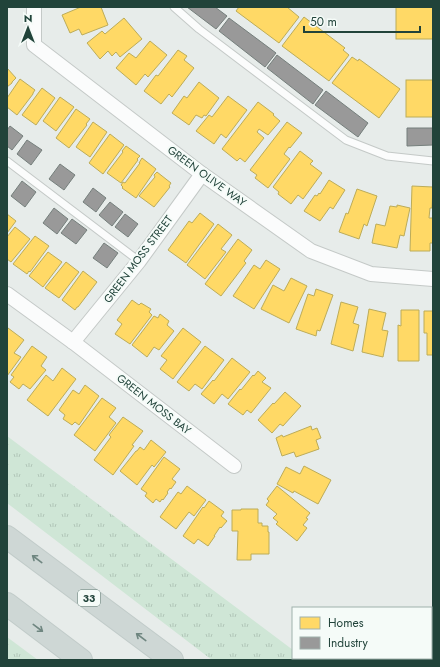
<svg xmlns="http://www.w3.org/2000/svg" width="440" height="667" font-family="Jost,sans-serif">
<defs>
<pattern id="grass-tufts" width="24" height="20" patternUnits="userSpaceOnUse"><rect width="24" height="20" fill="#cfe6d6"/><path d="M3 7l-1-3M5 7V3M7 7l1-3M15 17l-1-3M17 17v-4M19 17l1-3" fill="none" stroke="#b1c6b8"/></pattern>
</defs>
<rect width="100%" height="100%" fill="#e7ecea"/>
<g fill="url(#grass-tufts)">
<polygon points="7,436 293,650 293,658 304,658 306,660 212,660 7,503"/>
<polygon points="7,637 38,660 7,660"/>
</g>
<g fill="#ffd966" stroke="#bcac59">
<polygon points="81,7 101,7 108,25 82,35 79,29 70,33 62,15"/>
<polygon points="239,7 287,7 299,17 279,43 236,11"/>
<rect x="396" y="7" width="37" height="32"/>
<polygon points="304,17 345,48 343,50 349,55 329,81 282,46"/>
<polygon points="124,18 142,39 120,57 116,52 112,56 108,51 100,59 87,43 102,31 105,34"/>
<polygon points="150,41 167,55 148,77 145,74 136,85 116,68 129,53 136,58"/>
<polygon points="178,50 187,56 184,60 194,68 172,97 169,94 161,104 144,91 156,75 158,76"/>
<polygon points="352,57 358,61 359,59 400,89 379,118 332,83"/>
<polygon points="7,68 16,78 12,82 12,83 7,87"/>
<polygon points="20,79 35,90 33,93 33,94 17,115 7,107 7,98"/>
<rect x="406" y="80" width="27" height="37"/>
<polygon points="199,82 219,98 206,116 204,115 202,118 196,115 189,125 172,113 184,96 187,98"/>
<polygon points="42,88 55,98 36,125 22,115"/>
<polygon points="228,96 247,110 226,138 221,134 214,144 196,131 209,115 212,117"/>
<polygon points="60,97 74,107 56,131 43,121"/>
<polygon points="258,102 274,114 273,115 280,121 268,135 259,129 257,132 264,138 245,162 240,158 237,161 222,149"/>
<polygon points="76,109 90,119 86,124 87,125 69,148 56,138"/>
<polygon points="93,122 107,132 90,157 76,147"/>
<polygon points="287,122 302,133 290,148 289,147 284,154 290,159 268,188 255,178 257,175 250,170"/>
<polygon points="110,134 124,145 103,174 89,163"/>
<polygon points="126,146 140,156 137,159 138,160 121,183 107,173 123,152 122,151"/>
<polygon points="300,151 313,161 310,164 322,173 303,199 298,195 291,204 278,194 279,192 273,187"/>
<polygon points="142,158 156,169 136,198 122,188 123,187 121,185 123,182 125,183 140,163 139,163"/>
<polygon points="157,172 171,183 169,186 170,187 154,207 139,196 155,177 154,175"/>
<polygon points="329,180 345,190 333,209 330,207 320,221 304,211 315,195 317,196 319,193 320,194"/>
<polygon points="412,186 433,187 432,208 430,208 429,218 433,218 433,243 430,243 430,251 410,251"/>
<polygon points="357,189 377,196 367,226 364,224 359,239 339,232 346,213 348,214"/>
<polygon points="397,205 410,208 404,236 400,235 397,248 372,243 376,224 385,226 390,206 397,207"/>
<polygon points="200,213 214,224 186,263 168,250 189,221 192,223"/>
<polygon points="7,214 16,221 7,233"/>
<polygon points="218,224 232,235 221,249 226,252 205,279 187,265"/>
<polygon points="15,227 30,239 11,262 7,259 7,237"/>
<polygon points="35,236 49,246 30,272 29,271 27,274 13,264"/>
<polygon points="238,239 252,250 244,261 246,263 221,296 205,284"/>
<polygon points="48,252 62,262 43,287 29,276"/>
<polygon points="266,260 280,269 254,309 233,296 254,265 260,269"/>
<polygon points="66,262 79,272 59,298 45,288"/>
<polygon points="83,271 97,282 78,307 77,307 75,310 62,300"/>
<polygon points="291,278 307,286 289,323 261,309 273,285 284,291"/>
<polygon points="316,289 333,295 320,331 317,330 316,336 296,329 308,294 314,296"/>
<polygon points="132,300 139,305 141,303 151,309 149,312 152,315 130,344 115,334 122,324 117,320"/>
<polygon points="341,302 358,307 353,323 359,325 353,351 331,344"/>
<polygon points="369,309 386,313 382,330 388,331 383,357 362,352"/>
<polygon points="401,310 419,310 419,361 398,361 398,325 401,326"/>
<polygon points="424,311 433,311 433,355 427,355 427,333 424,333"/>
<polygon points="160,314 169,321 167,325 174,331 159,350 154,347 147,357 132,345 154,316 158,318"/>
<polygon points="8,328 24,340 14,353 21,357 7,376 7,330"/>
<polygon points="183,328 201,342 173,379 160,369 167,360 161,356"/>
<polygon points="32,346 47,357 41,366 46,370 30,389 23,384 19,389 10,382 14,377 11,375"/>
<polygon points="205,346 224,360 202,389 195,384 189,391 177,382"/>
<polygon points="232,358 250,372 228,399 222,394 214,404 201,394 213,380 214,381"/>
<polygon points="62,368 76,379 48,416 27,400 46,375 53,381"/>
<polygon points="258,371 266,378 262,382 271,388 251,413 247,410 243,415 228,404 240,389 241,390 253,375 254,376"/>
<polygon points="85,385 99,396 79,425 75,422 72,425 63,419 65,415 59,410 73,390 79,394"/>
<polygon points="285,392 301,406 283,426 280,424 272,433 258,420 273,403 274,404"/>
<polygon points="102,398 116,408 109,417 116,423 95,451 74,435"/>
<polygon points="123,417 143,431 132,445 134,446 113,475 94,460 111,437 109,435"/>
<polygon points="311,426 312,430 317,428 321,438 316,440 319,449 296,457 294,452 282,456 276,438 282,435 283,437"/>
<polygon points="151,440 166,452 154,467 152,465 137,485 120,471 136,451 137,451 140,447 144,450"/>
<polygon points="164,457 180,469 172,479 176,482 171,489 170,488 167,492 168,493 163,500 162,499 160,502 156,499 153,503 145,496 147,493 141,489"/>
<polygon points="304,466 331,480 318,504 294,491 293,493 277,484 286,467 300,474"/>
<polygon points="187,486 206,500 194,516 189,512 176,529 160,517 178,492 181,494"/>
<polygon points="277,486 310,513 306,518 308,519 303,525 307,528 297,541 276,524 278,522 273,518 277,514 266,505 269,501 267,499"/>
<polygon points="209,501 224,512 221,516 227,521 221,528 220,527 214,536 215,536 208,546 198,539 194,544 183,536 203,507 204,508"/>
<polygon points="241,509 258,509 258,523 262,523 262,526 268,526 268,532 269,532 269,554 251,554 251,560 237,560 238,531 232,531 232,510 241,510"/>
</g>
<g fill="#999" stroke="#757f7c">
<polygon points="187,7 215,7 227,16 216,29"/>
<polygon points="229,18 276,53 265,67 219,31"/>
<polygon points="277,55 323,90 313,104 267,68"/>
<polygon points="326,91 368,123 358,137 315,105"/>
<polygon points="10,126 23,136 12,150 7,146 7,130"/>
<polygon points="407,128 433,128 433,145 407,146"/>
<polygon points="27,140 42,150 31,165 17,154"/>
<polygon points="60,164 75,175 64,190 49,179"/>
<polygon points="22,181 36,192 25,207 11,196"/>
<polygon points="93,188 106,198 96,212 83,202"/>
<polygon points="110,202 123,212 112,226 99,215"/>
<polygon points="54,208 68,219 57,234 43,223"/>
<polygon points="125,214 138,224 128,237 115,227"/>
<polygon points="72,219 87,230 76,244 61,233"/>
<polygon points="104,243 118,253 107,268 93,258"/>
</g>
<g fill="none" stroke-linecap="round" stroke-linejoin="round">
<g stroke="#c4c9c7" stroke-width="9">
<g id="lane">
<polyline points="174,7 199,29 346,140 387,156 433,161"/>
<polyline points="7,161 139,261"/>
</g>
</g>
<g stroke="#c4c9c7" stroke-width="16">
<g id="street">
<polyline points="34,7 34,45 202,174 311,251 371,274 433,279"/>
<polyline points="7,294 73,342 234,466"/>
<polyline points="73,342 139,261 202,174"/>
</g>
</g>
<g stroke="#c1cbc9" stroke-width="24">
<g id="primary">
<polyline points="7,537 172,660"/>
<polyline points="7,604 81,660"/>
</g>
</g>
<polyline stroke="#c2cbc9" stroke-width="2.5" stroke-dasharray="2 3" stroke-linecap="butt" points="380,660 380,659"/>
<use href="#lane" stroke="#fbfcfc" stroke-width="7"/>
<use href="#street" stroke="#fbfcfc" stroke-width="14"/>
<use href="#primary" stroke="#ced7d5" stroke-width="22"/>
</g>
<defs><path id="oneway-shaft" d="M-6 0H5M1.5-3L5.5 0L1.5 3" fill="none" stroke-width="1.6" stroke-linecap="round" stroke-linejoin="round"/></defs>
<g stroke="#6f8680">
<use href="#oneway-shaft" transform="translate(37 559) rotate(-143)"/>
<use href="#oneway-shaft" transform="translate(38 628) rotate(37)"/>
<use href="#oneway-shaft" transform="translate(141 637) rotate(-143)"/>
</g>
<g text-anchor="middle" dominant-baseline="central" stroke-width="4" stroke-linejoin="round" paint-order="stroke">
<rect fill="#f5fbf8" stroke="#617a73" stroke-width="1" x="78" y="590" width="22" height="16" rx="3"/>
<g font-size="10" font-weight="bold" fill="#21433a">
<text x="89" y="598">33</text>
</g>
<g font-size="11" fill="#21433a" stroke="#f5fbf8">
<text transform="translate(207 176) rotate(36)">GREEN OLIVE WAY</text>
<text transform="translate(138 259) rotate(-53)">GREEN MOSS STREET</text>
<text transform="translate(154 404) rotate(38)">GREEN MOSS BAY</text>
</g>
</g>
<rect width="440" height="667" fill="none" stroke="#21433a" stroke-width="16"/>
<rect x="292" y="607" width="140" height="52" fill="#f5fbf8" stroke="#a0b1ac"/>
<rect x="300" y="617" width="20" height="12" fill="#ffd966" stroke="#a0b1ac"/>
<text x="328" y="627" font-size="12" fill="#21433a">Homes</text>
<rect x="300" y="637" width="20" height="12" fill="#999999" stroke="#a0b1ac"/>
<text x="328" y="647" font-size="12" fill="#21433a">Industry</text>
<g transform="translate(28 28)" stroke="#f5fbf8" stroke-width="3" paint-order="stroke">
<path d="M0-3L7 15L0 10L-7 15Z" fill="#21433a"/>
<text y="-6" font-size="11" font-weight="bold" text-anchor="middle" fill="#21433a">N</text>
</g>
<path d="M304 26v6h116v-6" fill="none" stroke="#21433a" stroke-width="2"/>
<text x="310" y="26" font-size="12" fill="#21433a" stroke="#f5fbf8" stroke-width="3" paint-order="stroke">50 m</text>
</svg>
